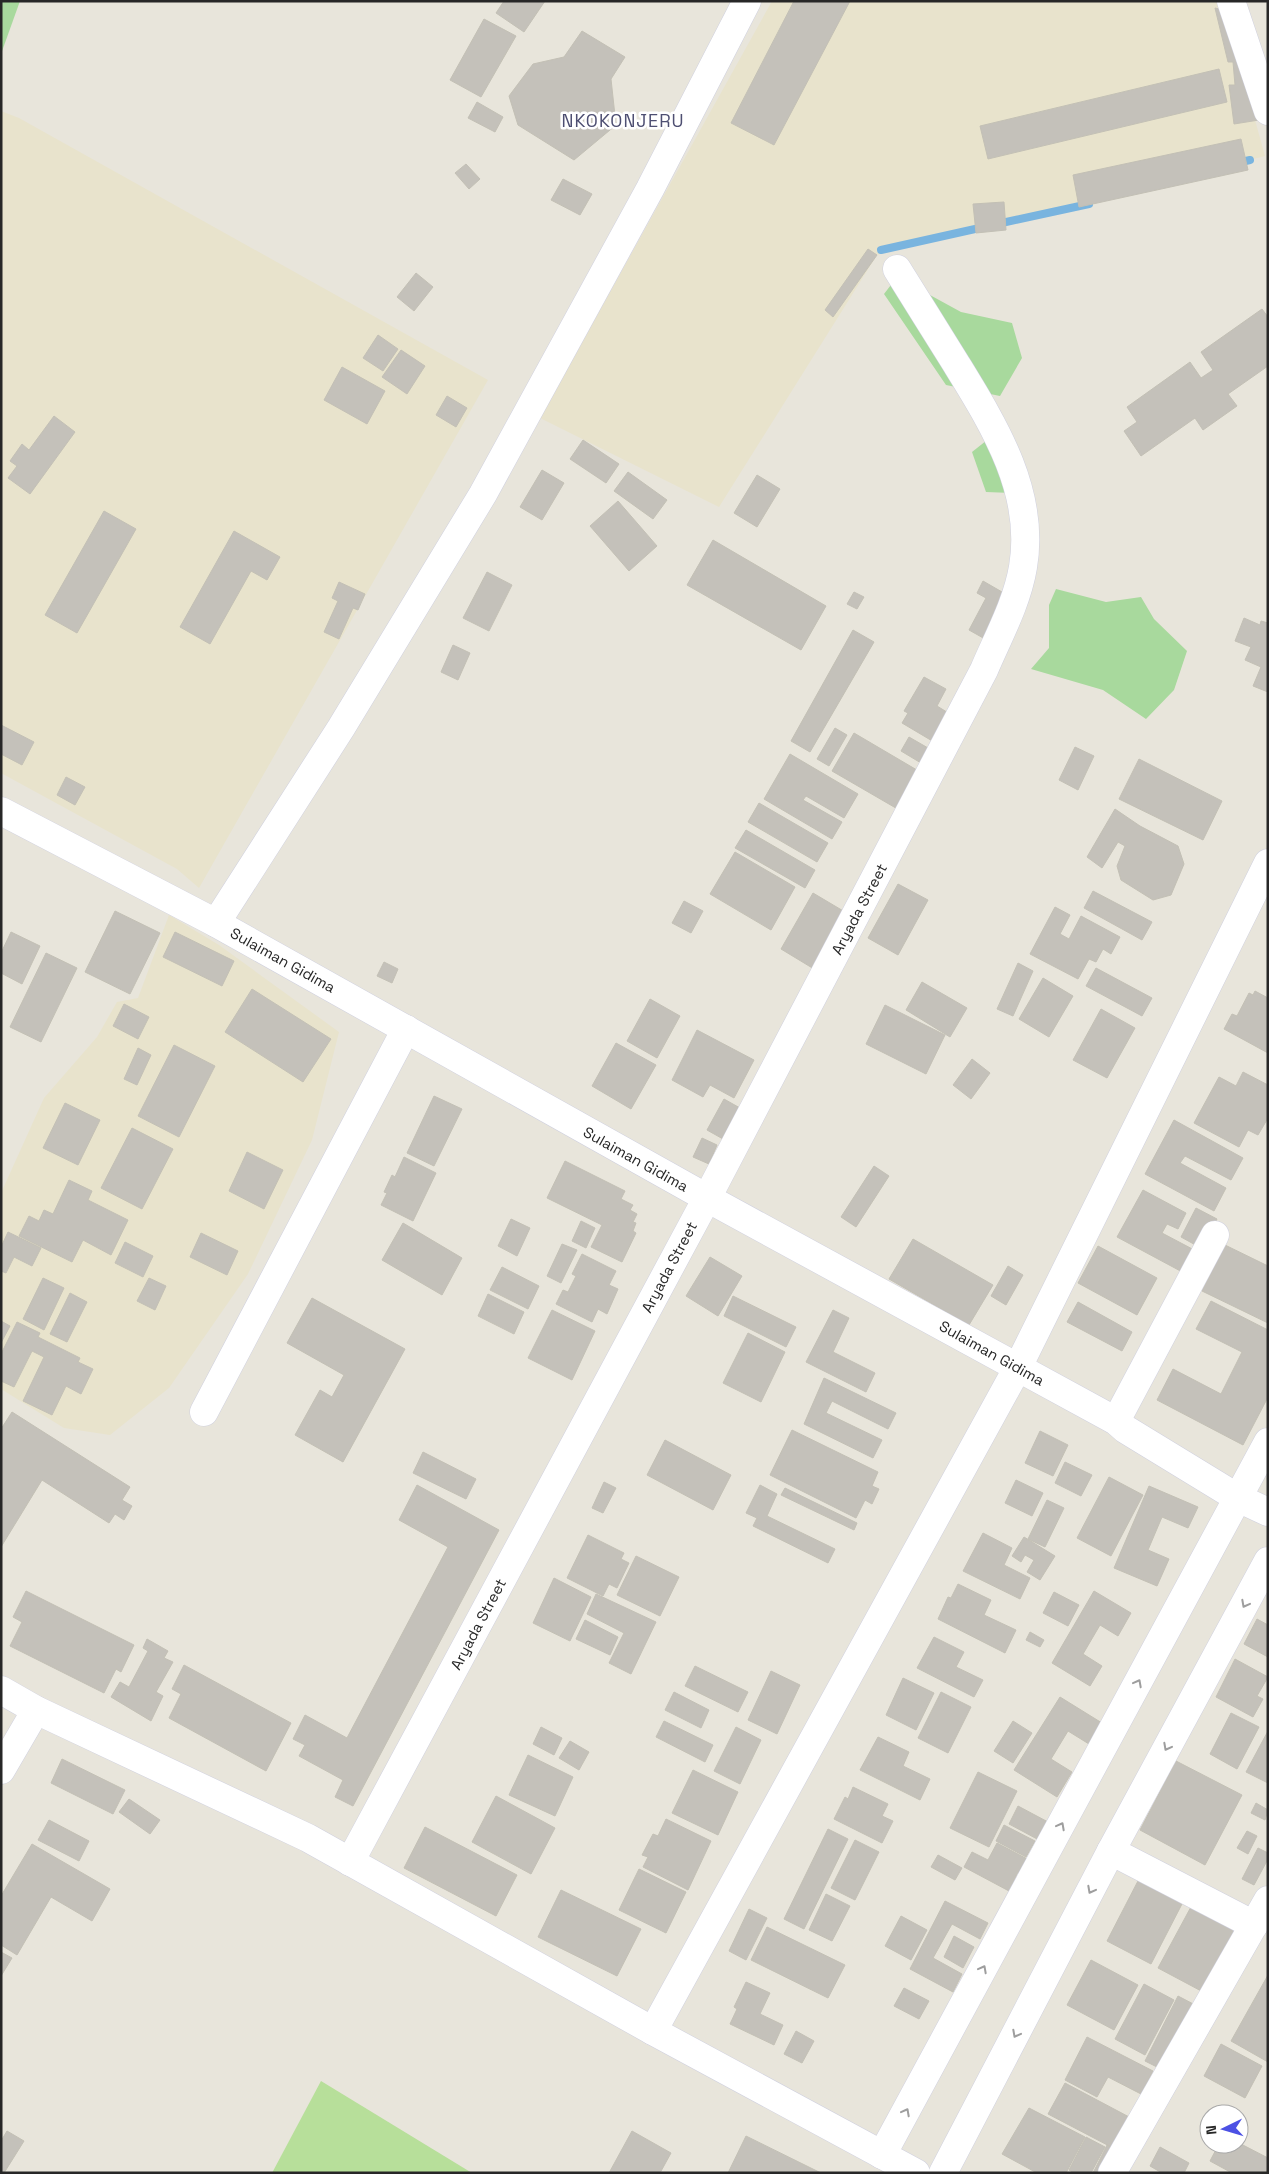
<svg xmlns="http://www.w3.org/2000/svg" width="1269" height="2174" font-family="'Space Grotesk',sans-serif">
<rect width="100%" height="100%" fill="#e8e5db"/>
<g fill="#e8e3cc">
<polygon points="772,1 1222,1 1265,156 877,255 719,507 540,418"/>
<polygon points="1,111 19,118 488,380 199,888 177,869 1,773"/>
<polygon points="169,915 219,945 339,1032 312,1140 248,1274 169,1388 110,1435 64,1428 1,1389 1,1193 44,1098 97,1037 117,1002 138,998"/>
</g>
<g fill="#a8d99d">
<polygon points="1,1 20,1 1,54"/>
<polygon points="897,277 961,312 1012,323 1022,358 1000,396 946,385 884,294"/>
<polygon points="996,433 1012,493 986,492 972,452"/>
<polygon points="1056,589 1106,602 1141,597 1154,619 1187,651 1174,690 1146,719 1103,690 1031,669 1049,648 1049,605"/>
</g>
<polygon fill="#b7df9a" points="321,2081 472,2173 272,2173"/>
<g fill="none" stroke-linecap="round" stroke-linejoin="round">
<g stroke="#79b4df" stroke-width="8">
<polyline points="1237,163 1250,160"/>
<polyline points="997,224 1089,204"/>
<polyline points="881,250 984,227"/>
</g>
</g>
<g fill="#c4c1ba" stroke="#c3c0b5">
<polygon points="504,1 545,1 524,32 496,13"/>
<polygon points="794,1 850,1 774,145 731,123"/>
<polygon points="1215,8 1223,10 1259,120 1234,124 1229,85 1235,85 1233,62 1228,62"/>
<polygon points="484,19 516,36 481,97 450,80"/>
<polygon points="582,31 625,57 611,79 616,125 574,160 518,125 509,96 533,64 564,57"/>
<polygon points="1219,69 1227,102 988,159 980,126"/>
<polygon points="477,102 503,117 495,132 468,118"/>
<polygon points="1241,139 1248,170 1079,207 1073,175"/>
<polygon points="466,164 480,179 469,189 455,173"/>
<polygon points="563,179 592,194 580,215 551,200"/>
<polygon points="1004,202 1006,230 976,233 973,204"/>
<polygon points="868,249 877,255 833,317 825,310"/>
<polygon points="416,273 433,287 414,311 397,297"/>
<polygon points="1262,309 1268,317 1268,366 1228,394 1237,406 1203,430 1195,418 1141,456 1124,431 1137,422 1127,407 1190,362 1201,378 1213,370 1201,352"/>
<polygon points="378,335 398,349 383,371 363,358"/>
<polygon points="401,350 425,366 407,394 382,377"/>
<polygon points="342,367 385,391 367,424 324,400"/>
<polygon points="447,396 467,408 456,427 436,415"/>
<polygon points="54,416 75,432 30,494 8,478 17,466 10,461 22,444 29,450"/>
<polygon points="583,440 619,464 606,483 570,459"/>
<polygon points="542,470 564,483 542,520 520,507"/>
<polygon points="628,472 667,500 653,519 614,491"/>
<polygon points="757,475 780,489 757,527 734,513"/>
<polygon points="618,501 657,546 629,571 590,526"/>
<polygon points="104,511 136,529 77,633 45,615"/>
<polygon points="234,531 280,557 267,580 251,571 210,644 180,627"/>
<polygon points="713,540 826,606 801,650 687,585"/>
<polygon points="487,572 512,585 489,631 463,618"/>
<polygon points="983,581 1009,596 985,639 969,630 986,598 977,593"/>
<polygon points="339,582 365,594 358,610 353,608 339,639 324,632 338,601 332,598"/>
<polygon points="854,592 864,597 857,609 847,604"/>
<polygon points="1244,618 1260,625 1261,621 1268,623 1268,692 1253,686 1261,667 1245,660 1251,647 1235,641"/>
<polygon points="853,630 874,642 810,752 791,741"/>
<polygon points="453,645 470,653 458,680 441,672"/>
<polygon points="924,677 946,689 937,706 950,714 934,742 902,723 908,713 904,711"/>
<polygon points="1,725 34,742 22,765 1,754"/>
<polygon points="835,728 847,735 829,766 817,759"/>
<polygon points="854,733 922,773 901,811 832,771"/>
<polygon points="909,737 935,752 926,766 901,751"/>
<polygon points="1075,747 1094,756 1078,790 1059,780"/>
<polygon points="790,754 858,794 844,818 806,796 803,800 842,822 832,839 764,799"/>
<polygon points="1139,759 1222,801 1203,840 1119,799"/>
<polygon points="66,777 85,787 75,805 57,795"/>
<polygon points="759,803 828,843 817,862 748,822"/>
<polygon points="1115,809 1140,826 1178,846 1184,864 1171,895 1153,900 1121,880 1117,866 1125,846 1118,842 1102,868 1087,857"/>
<polygon points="746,830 815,870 805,888 735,848"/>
<polygon points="735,852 795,887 771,930 710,894"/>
<polygon points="898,884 928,900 898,955 868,938"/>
<polygon points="1093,891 1152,922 1142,940 1084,908"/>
<polygon points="813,893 845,912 814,969 781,949"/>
<polygon points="684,901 703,911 691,933 672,923"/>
<polygon points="1055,907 1070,915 1060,934 1069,939 1081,916 1120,937 1111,954 1103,949 1096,962 1089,959 1078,979 1030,954"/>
<polygon points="115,911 160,933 130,994 85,972"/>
<polygon points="11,932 40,946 22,984 1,973 1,953"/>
<polygon points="175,932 234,961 222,986 163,957"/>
<polygon points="46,953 77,968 41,1042 10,1027"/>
<polygon points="384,962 398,969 392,983 377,976"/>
<polygon points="1018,963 1033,971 1013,1016 997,1009"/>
<polygon points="1096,968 1152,998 1142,1016 1086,986"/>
<polygon points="1043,978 1073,996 1049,1037 1019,1019"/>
<polygon points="922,982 967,1008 950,1037 906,1010"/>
<polygon points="252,989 331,1039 303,1082 225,1032"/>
<polygon points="1255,991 1268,998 1268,1053 1224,1029 1232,1014 1237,1016 1249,993 1253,995"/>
<polygon points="650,999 680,1016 657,1058 627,1041"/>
<polygon points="124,1004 149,1017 138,1039 113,1026"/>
<polygon points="885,1005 945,1035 926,1074 866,1044"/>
<polygon points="1101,1009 1135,1028 1107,1078 1073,1060"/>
<polygon points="697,1030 754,1060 734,1098 710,1085 703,1097 672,1080"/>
<polygon points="616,1043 656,1065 631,1109 592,1086"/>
<polygon points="174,1045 215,1066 179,1137 138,1116"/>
<polygon points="138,1048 151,1055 137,1085 124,1079"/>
<polygon points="972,1059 990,1073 971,1099 953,1085"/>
<polygon points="1243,1072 1268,1085 1268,1118 1258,1135 1248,1130 1239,1147 1194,1123 1219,1077 1236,1086"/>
<polygon points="434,1096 462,1109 434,1166 407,1153"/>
<polygon points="724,1099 740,1108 723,1139 707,1130"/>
<polygon points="65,1103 100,1120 78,1165 43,1148"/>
<polygon points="1174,1120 1243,1158 1231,1180 1185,1156 1180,1163 1226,1188 1214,1211 1145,1174"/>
<polygon points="132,1128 173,1149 142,1209 101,1188"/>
<polygon points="702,1138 717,1145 709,1164 693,1157"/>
<polygon points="247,1152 283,1170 264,1209 229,1191"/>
<polygon points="404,1157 436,1173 413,1221 381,1205 387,1193 384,1192 392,1175 395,1177"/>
<polygon points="565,1161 625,1191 621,1199 633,1205 630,1210 637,1214 633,1222 636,1223 633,1231 636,1233 622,1262 591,1247 602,1225 547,1198"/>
<polygon points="874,1166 889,1176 856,1227 841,1217"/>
<polygon points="69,1180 92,1191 88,1200 128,1220 111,1255 83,1240 72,1262 19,1236 29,1216 39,1221 44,1210 53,1214"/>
<polygon points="1143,1190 1186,1213 1178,1229 1167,1224 1162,1233 1198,1252 1186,1274 1117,1237"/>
<polygon points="1196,1208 1217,1219 1201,1248 1181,1237"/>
<polygon points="511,1219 530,1228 517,1256 498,1246"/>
<polygon points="581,1221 595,1228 586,1248 572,1241"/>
<polygon points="403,1223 462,1258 442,1295 382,1260"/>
<polygon points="8,1232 41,1248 32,1266 14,1257 6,1273 1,1271 1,1247"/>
<polygon points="201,1233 238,1251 227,1275 190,1257"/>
<polygon points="913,1239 993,1285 969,1325 889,1279"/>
<polygon points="125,1242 153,1256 143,1277 115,1263"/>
<polygon points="562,1244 577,1250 561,1283 547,1276"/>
<polygon points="1225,1245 1268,1266 1268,1323 1202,1291"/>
<polygon points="1098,1246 1157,1278 1137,1315 1078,1283"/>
<polygon points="582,1254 616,1271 609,1285 618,1289 607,1314 598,1309 592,1322 556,1304 563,1290 568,1292 576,1276 572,1274"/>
<polygon points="710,1257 742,1276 718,1316 686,1296"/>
<polygon points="1008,1266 1023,1275 1006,1305 991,1296"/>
<polygon points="502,1267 539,1286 528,1309 490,1290"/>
<polygon points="43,1278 64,1288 44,1330 23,1319"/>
<polygon points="149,1278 166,1286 155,1310 137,1301"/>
<polygon points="70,1293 87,1302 67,1342 50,1334"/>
<polygon points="488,1294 524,1312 514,1334 478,1316"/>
<polygon points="733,1296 796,1327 786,1347 724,1316"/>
<polygon points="312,1298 405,1349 343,1462 295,1435 320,1390 332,1397 344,1375 287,1343"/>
<polygon points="1211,1301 1268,1330 1268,1397 1243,1445 1157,1400 1173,1369 1221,1394 1242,1352 1196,1329"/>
<polygon points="1078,1302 1132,1332 1122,1351 1067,1322"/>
<polygon points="552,1310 595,1331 572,1380 528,1358"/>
<polygon points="833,1310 849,1318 833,1352 875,1373 866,1392 806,1362"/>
<polygon points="1,1321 10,1326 1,1343"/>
<polygon points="17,1322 40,1333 38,1337 80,1358 78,1362 93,1369 81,1394 66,1386 52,1415 23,1401 44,1357 32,1351 14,1387 1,1381 1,1354"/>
<polygon points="748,1333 785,1352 761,1402 723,1383"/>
<polygon points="824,1378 896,1413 888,1429 832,1401 826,1413 882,1440 873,1458 804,1424"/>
<polygon points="12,1412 130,1487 122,1500 132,1506 124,1520 115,1514 109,1523 42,1480 1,1547 1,1429"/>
<polygon points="792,1430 878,1472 872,1486 879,1489 872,1504 865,1500 856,1518 770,1475"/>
<polygon points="1040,1431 1068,1445 1053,1476 1025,1463"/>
<polygon points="665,1440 731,1475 713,1510 647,1475"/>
<polygon points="423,1452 476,1479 466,1499 413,1473"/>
<polygon points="1065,1462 1092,1475 1081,1496 1055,1483"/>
<polygon points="1109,1477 1143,1495 1111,1556 1077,1538"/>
<polygon points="1016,1480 1043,1493 1032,1516 1005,1503"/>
<polygon points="604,1482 616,1488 603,1513 592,1508"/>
<polygon points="417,1485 499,1530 353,1806 335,1797 343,1780 299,1756 305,1745 293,1739 305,1715 347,1738 448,1547 399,1520"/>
<polygon points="760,1485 777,1494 767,1516 835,1549 828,1563 753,1526 757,1518 746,1513"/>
<polygon points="1149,1486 1198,1507 1188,1528 1162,1517 1148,1550 1169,1559 1157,1586 1114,1568"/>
<polygon points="785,1488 857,1523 854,1530 781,1495"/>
<polygon points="1047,1500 1064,1508 1045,1547 1028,1539"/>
<polygon points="983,1533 1012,1548 1004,1565 1030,1578 1020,1599 963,1571"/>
<polygon points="588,1535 624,1553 621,1559 629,1563 617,1588 609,1584 603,1596 567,1578"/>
<polygon points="1024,1537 1055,1556 1040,1580 1027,1572 1034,1560 1025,1555 1021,1562 1012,1556"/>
<polygon points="636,1556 679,1577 660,1616 617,1595"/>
<polygon points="554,1578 591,1597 570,1641 533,1623"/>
<polygon points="958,1584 991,1600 984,1615 1016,1630 1005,1653 938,1619 948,1597 951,1598"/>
<polygon points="26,1591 134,1645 121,1672 116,1669 104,1693 10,1646 22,1622 13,1617"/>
<polygon points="1094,1591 1131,1613 1118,1636 1100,1625 1083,1654 1102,1666 1090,1686 1052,1663"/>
<polygon points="1054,1592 1079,1605 1068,1626 1043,1613"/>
<polygon points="596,1594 656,1622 631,1674 609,1663 624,1633 587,1614"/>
<polygon points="1257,1619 1268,1625 1268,1657 1244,1644"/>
<polygon points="585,1620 618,1637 610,1655 576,1639"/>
<polygon points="1030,1632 1044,1640 1040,1647 1026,1640"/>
<polygon points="934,1637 964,1652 956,1667 983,1680 974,1697 917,1668"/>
<polygon points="147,1639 168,1651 164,1658 173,1662 156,1692 163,1696 151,1721 111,1697 120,1682 129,1687 148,1651 143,1648"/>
<polygon points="1235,1659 1268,1677 1257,1696 1263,1699 1253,1717 1216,1697"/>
<polygon points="184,1665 291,1723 266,1771 169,1718 181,1694 172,1689"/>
<polygon points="695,1666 748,1692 738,1712 685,1686"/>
<polygon points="771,1671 800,1685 777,1734 748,1720"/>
<polygon points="903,1678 934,1693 916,1730 886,1715"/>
<polygon points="674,1692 709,1710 701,1728 665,1710"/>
<polygon points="941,1692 971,1707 948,1753 918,1738"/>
<polygon points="1060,1697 1102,1723 1089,1744 1068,1731 1051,1759 1072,1772 1057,1797 1014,1770"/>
<polygon points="1231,1713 1259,1727 1237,1769 1210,1754"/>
<polygon points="664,1721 713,1745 705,1762 656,1737"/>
<polygon points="1013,1721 1032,1733 1013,1763 994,1751"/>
<polygon points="541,1727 562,1738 554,1755 533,1744"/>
<polygon points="736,1727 761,1740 740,1784 714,1771"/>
<polygon points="1268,1731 1268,1783 1246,1772"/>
<polygon points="878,1737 909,1752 903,1766 930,1779 920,1800 860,1770"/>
<polygon points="570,1741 589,1752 579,1770 559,1758"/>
<polygon points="528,1755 573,1777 555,1816 509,1795"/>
<polygon points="62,1759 125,1790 113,1814 51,1783"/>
<polygon points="1176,1761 1242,1795 1205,1865 1140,1830"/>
<polygon points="693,1770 738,1792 718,1835 672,1813"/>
<polygon points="978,1772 1017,1791 989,1847 950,1828"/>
<polygon points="853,1787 888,1804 882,1816 893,1821 882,1843 834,1819 845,1797 848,1799"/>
<polygon points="496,1796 555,1828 531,1874 472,1842"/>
<polygon points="129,1799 160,1820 150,1834 119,1812"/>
<polygon points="1256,1803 1268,1810 1265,1820 1251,1813"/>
<polygon points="1018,1806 1048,1822 1039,1840 1009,1824"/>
<polygon points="666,1819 711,1841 688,1890 643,1867 648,1857 642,1855 653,1834 658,1836"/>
<polygon points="49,1820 89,1841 79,1861 38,1840"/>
<polygon points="1004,1825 1035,1841 1026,1857 996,1841"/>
<polygon points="425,1827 517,1875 496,1916 404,1868"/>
<polygon points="828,1829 848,1839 804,1929 784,1919"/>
<polygon points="1247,1831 1257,1836 1248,1854 1237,1848"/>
<polygon points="855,1840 879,1852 855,1900 831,1888"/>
<polygon points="997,1843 1031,1861 1024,1875 1018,1872 1009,1891 964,1867 972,1852 988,1860"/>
<polygon points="32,1844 110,1889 92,1921 51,1897 17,1955 1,1945 1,1896"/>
<polygon points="1258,1848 1268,1853 1268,1859 1254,1885 1242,1879"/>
<polygon points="938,1855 962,1868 955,1880 931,1867"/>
<polygon points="639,1869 686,1892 666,1933 619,1910"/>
<polygon points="1139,1879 1183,1902 1151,1964 1107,1941"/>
<polygon points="561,1890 641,1929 617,1976 538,1937"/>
<polygon points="826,1894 850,1906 832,1941 809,1930"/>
<polygon points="945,1901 988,1923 980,1939 952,1924 933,1958 962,1974 953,1992 910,1969"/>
<polygon points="1192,1905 1239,1929 1205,1993 1158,1968"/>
<polygon points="749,1909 767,1918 746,1960 729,1951"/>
<polygon points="901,1916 927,1930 911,1960 885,1946"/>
<polygon points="767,1927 845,1965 828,1998 751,1960"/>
<polygon points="954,1936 974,1947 963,1968 944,1957"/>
<polygon points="1,1952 12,1958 1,1976"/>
<polygon points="1091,1960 1138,1985 1114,2030 1067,2005"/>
<polygon points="1268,1975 1268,2062 1231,2041"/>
<polygon points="746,1982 770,1993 760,2014 783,2025 774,2045 730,2024 737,2009 734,2007"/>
<polygon points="1144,1984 1174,2000 1145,2055 1115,2039"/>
<polygon points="904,1988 929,2001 919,2019 894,2006"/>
<polygon points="1178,1996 1199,2007 1165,2071 1145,2061"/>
<polygon points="796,2031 814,2041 802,2063 784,2054"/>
<polygon points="1087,2037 1153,2071 1141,2094 1108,2077 1097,2097 1065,2080"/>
<polygon points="1221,2044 1262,2066 1245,2098 1204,2076"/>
<polygon points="1065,2083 1131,2118 1115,2149 1048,2114"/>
<polygon points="1029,2108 1085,2137 1066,2173 1037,2173 1002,2154"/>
<polygon points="7,2131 24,2141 4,2173 1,2173 1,2141"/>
<polygon points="632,2131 671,2153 660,2173 609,2173"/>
<polygon points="746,2136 821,2173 728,2173"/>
<polygon points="1086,2137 1105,2147 1091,2173 1074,2173 1069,2170"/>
<polygon points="1239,2143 1268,2158 1268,2173 1232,2173 1210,2161 1219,2144"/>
<polygon points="1107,2145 1119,2152 1108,2173 1093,2173"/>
<polygon points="1160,2147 1189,2163 1184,2173 1162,2173 1150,2166"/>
</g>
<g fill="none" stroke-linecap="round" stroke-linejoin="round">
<g stroke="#d0d1df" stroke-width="29">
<g id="street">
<polyline points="1231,1 1268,111"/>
<polyline points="1,811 216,923 707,1198 1116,1421 1125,1429 1238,1498 1268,1512"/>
<polyline points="216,923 341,728 483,494 650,189 747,1"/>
<polyline points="204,1412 406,1029"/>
<polyline points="1116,1421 1215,1235"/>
<polyline points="1,1690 36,1710 308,1838 653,2031 916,2173"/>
<polyline points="1,1770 36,1710"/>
<polyline points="1111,1851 1254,1925"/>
<path d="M 350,1862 L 707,1198 L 984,670 C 998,637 1017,603 1023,567 C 1036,491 993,424 955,362 C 936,331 916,300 897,269"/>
<polyline points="653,2031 1018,1367 1268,863"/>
<polyline points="882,2155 1268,1442"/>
<polyline points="943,2173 1111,1851 1268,1561"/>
<polyline points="1112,2173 1268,1900"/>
</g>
</g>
<use href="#street" stroke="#fff" stroke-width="28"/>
</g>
<defs><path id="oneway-chevron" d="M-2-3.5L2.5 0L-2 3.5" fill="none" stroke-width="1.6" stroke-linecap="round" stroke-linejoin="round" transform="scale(1.25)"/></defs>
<g stroke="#9e9e9e">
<use href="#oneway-chevron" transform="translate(1245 1604) rotate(118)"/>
<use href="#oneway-chevron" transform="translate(1138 1683) rotate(-62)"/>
<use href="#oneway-chevron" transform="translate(1167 1747) rotate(118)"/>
<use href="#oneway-chevron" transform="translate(1061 1826) rotate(-62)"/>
<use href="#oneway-chevron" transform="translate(1091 1890) rotate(118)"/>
<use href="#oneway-chevron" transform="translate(983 1969) rotate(-62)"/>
<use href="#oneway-chevron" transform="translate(1016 2034) rotate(118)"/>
<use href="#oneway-chevron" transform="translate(906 2112) rotate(-62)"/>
</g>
<g text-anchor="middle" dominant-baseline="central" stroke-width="5" stroke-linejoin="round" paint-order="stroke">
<g font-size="15" fill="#272727" stroke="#fff">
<text transform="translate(859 909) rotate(-62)">Aryada Street</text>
<text transform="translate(283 960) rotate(29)">Sulaiman Gidima</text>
<text transform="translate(636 1159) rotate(29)">Sulaiman Gidima</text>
<text transform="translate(669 1267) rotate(-62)">Aryada Street</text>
<text transform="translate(992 1353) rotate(29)">Sulaiman Gidima</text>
<text transform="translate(478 1624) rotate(-62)">Aryada Street</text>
</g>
<g font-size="18" letter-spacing="1" fill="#4e4f72" stroke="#fff">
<text x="623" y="120">NKOKONJERU</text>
</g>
</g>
<rect width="1269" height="2174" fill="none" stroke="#272727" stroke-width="5"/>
<g transform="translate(1224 2129) rotate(265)"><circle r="24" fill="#ffffff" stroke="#a9a9a9"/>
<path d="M0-4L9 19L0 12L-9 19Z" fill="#4c51e4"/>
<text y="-8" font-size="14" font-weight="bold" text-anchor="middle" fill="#272727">N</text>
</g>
</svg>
